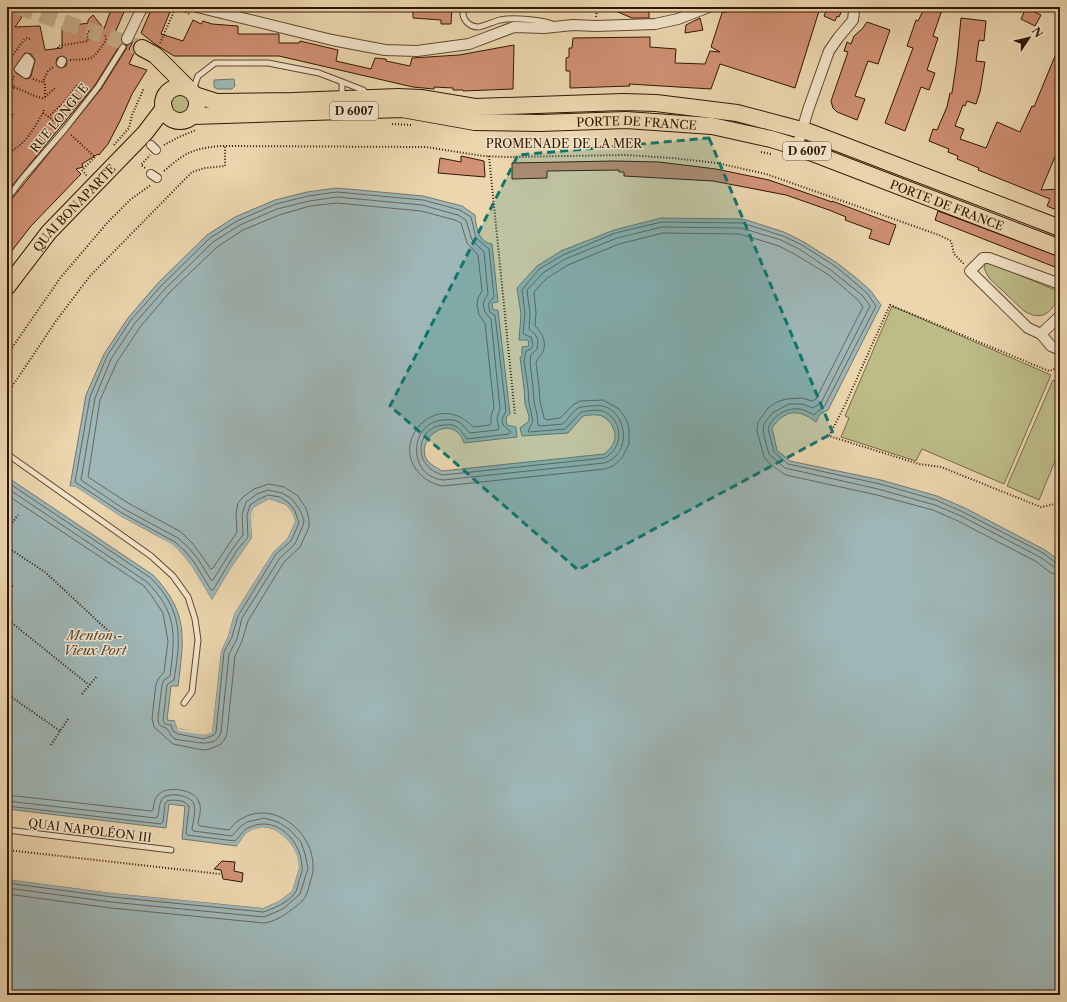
<svg xmlns="http://www.w3.org/2000/svg" width="1067" height="1002" font-family="'Libre Caslon Text',serif">
<rect width="100%" height="100%" fill="#ebd6ae"/>
<filter id="stains"><feTurbulence type="fractalNoise" baseFrequency=".005" numOctaves="4"/><feColorMatrix values="0 0 0 0 .2 0 0 0 0 .09 0 0 0 0 .02 0 0 0 .5 -.17"/></filter>
<radialGradient id="worn" r=".72"><stop offset=".6" stop-color="#630" stop-opacity="0"/><stop offset="1" stop-color="#630" stop-opacity=".3"/></radialGradient>
<g fill="#bcbc87" stroke="#776a45">
<circle cx="181" cy="104" r="10"/>
<path d="M 986,261 L 1060,292 C 1054,310 1044,323 1024,311 L 989,278 L 984,268 Z"/>
<polygon points="892,306 1051,375 1004,484 922,449 916,461 841,437 849,418 845,416"/>
<polygon points="1053,380 1060,383 1060,449 1039,500 1007,486"/>
</g>
<g fill="#9eb6b6" stroke="#73766e">
<polygon points="234,79 235,86 232,89 217,89 214,87 214,80"/>
<path d="M 337,188 L 423,196 L 462,206 L 475,215 C 476,226 478,242 492,244 L 498,302 L 492,303 L 493,310 L 498,310 L 510,414 L 507,416 L 506,420 L 507,425 L 516,427 L 517,437 L 464,443 C 463,441 462,437 460,435 C 446,416 415,441 427,460 C 431,465 437,468 442,471 L 604,454 C 608,451 612,447 614,442 C 618,433 611,420 602,416 C 597,414 589,415 583,416 L 568,433 L 522,436 L 520,428 L 529,421 L 529,416 L 525,404 L 524,388 L 520,357 L 522,357 L 522,347 L 529,346 L 528,340 L 519,340 L 521,314 L 517,288 L 537,266 L 561,251 L 614,230 L 661,218 L 743,219 L 784,232 L 804,242 L 837,263 L 855,277 L 870,290 L 881,305 L 828,410 L 820,414 L 816,422 C 798,408 784,410 772,428 L 777,450 L 790,461 L 881,480 L 937,496 L 965,508 L 1045,550 L 1060,561 L 1060,995 L 7,995 L 7,879 L 112,893 L 263,908 L 279,901 L 292,891 L 299,868 L 292,845 L 273,829 L 262,827 L 246,833 L 237,846 L 182,839 L 185,806 L 169,804 L 166,828 L 7,809 L 7,477 L 153,575 C 189,613 184,638 178,686 L 171,686 L 167,720 L 175,721 L 177,728 L 205,735 L 212,731 L 221,651 L 228,636 L 234,614 L 273,552 L 287,539 L 295,522 L 286,505 L 269,499 L 253,508 L 252,538 L 231,568 L 212,600 L 191,565 L 182,554 L 157,536 L 120,516 L 76,487 L 70,486 L 86,395 L 104,354 L 128,318 L 158,283 L 207,235 L 235,217 L 275,200 L 307,192 Z"/>
</g>
<g fill="#ebd6ae">
<polygon points="70,486 76,487 120,516 173,545 182,554 191,565 212,600 231,568 252,538 252,532 251,516 253,508 269,499 286,505 292,513 295,522 287,539 273,552 234,614 228,636 221,651 212,732 205,735 179,731 177,728 175,721 177,721 180,729 205,733 211,730 219,651 226,635 232,614 271,550 286,538 293,522 290,514 285,507 269,501 254,509 253,516 254,532 253,539 242,554 213,601 211,602 189,566 181,555 171,547 119,518"/>
<polygon points="262,827 273,829 283,836 292,845 297,856 299,868 292,891 279,901 263,908 112,893 7,879 7,877 113,891 263,906 278,899 290,890 296,868 295,857 290,846 282,837 272,831 263,829 253,832 247,835 240,846 237,846 246,833 252,830"/>
</g>
<g fill="none" stroke-linecap="round" stroke-linejoin="round">
<g stroke="#68665c" stroke-width="1">
<path d="M 7,482 L 151,578 C 183,611 181,637 174,680 L 169,683 L 167,685 L 163,721 L 165,724 L 171,725 L 173,731 L 178,734 L 204,739 L 214,735 L 216,732 L 224,652 L 232,637 L 238,616 L 276,554 L 291,541 L 299,523 L 295,511 L 289,503 L 280,497 L 268,495 L 259,499 L 250,505 L 247,515 L 248,537 L 237,550 L 213,590 L 211,590 L 194,562 L 185,551 L 175,542 L 122,513 L 75,482 L 90,397 L 107,356 L 131,320 L 161,286 L 210,238 L 237,221 L 276,204 L 308,196 L 337,192 L 423,200 L 460,210 L 471,217 L 476,238 L 489,249 L 494,297 C 489,303 487,302 490,312 L 495,315 L 506,411 L 502,419 L 503,425 L 511,432 L 509,434 L 467,439 C 463,434 461,429 455,426 C 452,424 449,425 445,425 C 417,425 410,466 443,475 L 604,458 C 624,449 624,420 603,411 C 597,409 587,411 581,412 L 565,429 L 529,432 L 528,431 L 533,421 L 529,403 L 528,388 L 524,361 L 526,351 L 531,349 L 533,345 L 531,337 L 523,334 L 525,313 L 522,290 L 539,269 L 563,255 L 615,233 L 662,222 L 742,223 L 783,236 L 802,245 L 835,266 L 853,281 L 867,293 L 876,306 L 824,407 L 818,411 L 814,415 C 810,413 805,410 800,409 C 787,407 772,416 768,429 L 774,452 L 788,464 L 880,484 L 936,500 L 963,512 L 1043,553 L 1056,563 L 1060,564"/>
<path d="M 7,488 L 147,582 C 178,613 175,636 170,676 L 164,680 L 162,685 L 158,718 C 158,728 162,725 167,729 C 170,732 171,737 175,739 C 179,740 184,741 188,741 C 199,743 217,747 221,732 L 229,654 L 237,639 L 242,618 L 280,558 L 295,544 L 303,525 L 304,520 L 300,510 L 292,499 L 282,493 L 268,490 L 257,494 L 246,502 L 242,515 L 243,535 L 233,548 L 213,580 L 211,580 L 198,559 L 189,548 L 178,538 L 124,509 L 81,480 L 95,398 L 111,359 L 135,323 L 165,289 L 213,242 L 240,225 L 277,209 L 309,201 L 337,197 L 422,205 L 458,215 L 466,220 L 472,240 L 484,252 L 488,294 C 481,303 482,311 491,319 L 500,409 L 497,418 L 499,429 L 497,430 L 470,433 C 466,429 463,424 457,421 C 453,419 449,420 445,420 C 409,420 406,476 443,480 L 604,463 C 631,456 629,413 603,406 C 599,405 594,406 590,406 C 586,407 582,406 578,408 C 572,412 568,419 563,424 L 540,426 L 538,425 L 537,414 L 534,402 L 533,387 L 530,362 L 531,355 L 537,349 L 538,340 L 535,334 L 529,329 L 530,313 L 527,290 L 543,273 L 565,259 L 617,238 L 662,227 L 741,228 L 781,240 L 799,249 L 832,271 L 863,296 L 870,306 L 821,403 L 813,408 L 802,404 L 789,404 L 772,413 L 764,424 L 763,429 L 765,440 L 769,454 L 785,468 L 878,489 L 935,505 L 961,516 L 1040,557 L 1054,567 L 1060,569"/>
<path d="M 7,495 L 144,586 L 151,595 L 163,613 L 168,641 L 164,672 L 159,678 L 156,684 L 152,718 L 154,727 L 173,744 L 203,750 L 210,749 L 221,744 L 225,739 L 227,733 L 235,656 L 242,641 L 248,621 L 284,562 L 300,547 L 309,527 L 309,519 L 306,508 L 298,496 L 284,487 L 269,484 L 254,489 L 243,497 L 238,503 L 236,513 L 237,532 L 213,568 L 211,569 L 193,544 L 181,532 L 128,503 L 88,477 L 100,400 L 117,362 L 140,327 L 169,293 L 217,247 L 243,230 L 279,215 L 310,206 L 337,203 L 421,211 L 455,220 L 461,223 L 467,243 L 478,255 L 482,291 L 478,298 L 477,305 L 479,315 L 485,323 L 494,408 L 491,416 L 491,423 L 490,425 L 473,427 C 438,389 389,440 419,473 C 425,480 435,485 443,486 L 605,469 L 613,466 L 622,458 L 629,444 L 629,427 L 625,417 L 619,409 L 603,400 L 580,401 L 573,405 L 560,418 L 546,420 L 544,418 L 540,401 L 539,387 L 536,363 C 537,358 541,356 543,352 C 547,342 542,333 535,326 L 536,313 L 534,292 L 547,278 L 568,265 L 619,244 L 663,233 L 740,234 L 779,246 L 796,255 L 829,275 L 858,300 L 863,307 L 816,399 L 812,401 L 802,398 L 786,399 L 777,402 L 768,408 L 758,422 L 757,431 L 764,457 L 768,462 L 781,472 L 786,475 L 877,495 L 933,510 L 958,521 L 1037,562 L 1051,573 L 1060,575"/>
<path d="M 7,795 L 151,811 L 153,810 C 154,805 154,799 158,795 C 166,785 195,789 199,802 C 202,809 199,817 198,824 L 200,826 L 229,830 C 232,827 234,823 238,821 C 271,797 315,831 313,869 C 313,874 311,879 310,883 C 308,889 307,896 303,900 C 300,904 295,907 291,910 C 284,916 273,922 264,923 L 111,908 L 7,894"/>
<path d="M 7,801 L 156,818 L 158,816 C 159,811 159,802 163,798 C 169,792 191,795 194,804 C 196,811 193,822 192,829 L 193,831 L 232,836 L 240,827 L 247,822 L 264,818 L 278,822 L 289,829 L 301,842 L 305,854 L 308,868 L 300,894 L 283,909 L 264,917 L 111,902 L 7,888"/>
<path d="M 7,806 L 161,824 L 163,822 L 165,804 L 167,801 C 173,799 187,800 189,807 L 186,833 L 187,835 L 235,841 C 240,837 242,830 250,827 C 277,815 301,841 302,866 C 303,871 300,877 299,881 C 298,885 297,890 295,893 C 289,902 273,909 263,912 L 112,897 L 7,883"/>
</g>
</g>
<g fill="#d09174" stroke="#321703" fill-rule="evenodd">
<path d="M 7,7 L 29,7 L 17,13 L 22,17 L 15,27 L 40,26 L 45,50 L 62,48 L 62,27 L 88,23 L 88,20 L 93,15 L 104,29 L 112,7 L 126,7 L 115,33 L 121,36 L 121,40 L 122,43 L 120,45 L 95,85 L 7,192 ZM 25,53 L 31,54 L 35,60 L 31,76 L 30,78 L 26,79 L 16,73 L 14,69 ZM 62,56 L 66,58 L 67,61 L 66,66 L 61,68 L 57,66 L 56,63 L 57,58 Z"/>
<polygon points="160,7 172,7 161,34 183,41 193,20 201,24 203,21 212,24 238,26 238,34 279,34 279,43 299,43 300,41 338,50 336,61 371,69 375,58 386,59 386,61 410,66 412,58 459,55 514,45 513,89 463,91 463,90 453,90 453,88 434,87 434,89 413,87 279,56 174,56 155,44 141,33 151,10"/>
<polygon points="413,7 452,7 451,24 441,24 441,20 413,18"/>
<polygon points="606,7 633,7 649,11 649,18 632,18"/>
<polygon points="742,7 813,7 819,11 795,88 720,64 711,89 629,84 630,86 570,88 570,71 566,71 566,58 569,57 569,48 572,48 573,38 650,37 650,47 676,49 675,63 705,64 710,51 720,52 711,47 722,13"/>
<polygon points="816,7 841,7 840,9 842,10 839,17 837,16 835,21 824,16 826,11"/>
<polygon points="925,7 943,7 933,36 938,38 927,70 935,73 929,90 921,87 905,131 885,123 913,48 907,46 916,20 918,21"/>
<polygon points="1026,8 1041,15 1035,26 1021,19"/>
<polygon points="700,18 703,30 685,33 686,25"/>
<polygon points="961,18 986,21 984,41 979,40 976,61 985,62 980,92 976,104 967,101 965,106 963,105 955,126 964,129 960,139 986,148 997,122 1020,132 1032,106 1034,107 1060,44 1060,114 1057,120 1060,122 1060,145 1041,190 1060,189 1060,204 1054,209 1047,206 1050,199 978,170 979,168 957,159 958,156 948,152 949,149 929,141 933,129 937,130 947,107 950,93 952,93 957,59"/>
<polygon points="867,22 890,30 878,64 868,61 855,96 865,99 857,120 837,112 833,108 831,101 848,52 844,51 847,42 851,44 854,36 862,29"/>
<polygon points="133,42 129,49 134,53 129,64 147,70 132,94 120,121 108,144 99,155 98,154 82,164 83,167 76,169 81,174 31,226 7,257 7,203 10,201 101,89 126,49 127,45"/>
<polygon points="461,156 484,161 485,177 438,173 440,158 461,162"/>
<polygon points="614,161 659,162 716,169 769,180 832,202 832,201 896,225 889,245 869,238 872,230 845,220 846,217 829,210 786,195 713,181 624,176 624,172 619,172 619,170 547,171 547,178 512,179 512,163"/>
<polygon points="938,211 1060,257 1060,269 935,220"/>
<polygon points="222,861 235,862 234,871 243,873 242,882 223,879 221,870 214,869"/>
</g>
<g fill="none" stroke-linecap="round" stroke-linejoin="round">
<polyline stroke="#c6b08c" stroke-width="16" stroke-dasharray="16 8" stroke-linecap="butt" points="18,7 142,48"/>
<g stroke="#60472e" stroke-width="7">
<g id="service">
<path d="M 465,7 C 459,17 468,27 479,27 C 486,25 493,22 500,20 C 512,17 544,20 555,25"/>
<polyline points="193,90 198,76 215,63 268,63 319,73 363,90 367,94"/>
<polyline points="342,97 342,82"/>
<polyline points="7,199 22,179 65,129 98,87 123,47"/>
<polyline points="7,454 151,556 173,576 188,597 195,619 198,640 192,692 184,703"/>
<polyline points="7,830 171,850"/>
</g>
</g>
<g stroke="#60472e" stroke-width="10">
<g id="pedestrian">
<polygon points="27,58 30,61 26,74 19,69"/>
<polyline points="61,63 62,61"/>
<polyline points="151,145 156,150"/>
<polyline points="151,174 157,178"/>
</g>
</g>
<g stroke="#60472e" stroke-width="12">
<g id="minor">
<polyline points="197,7 332,40 385,50 417,51 469,44 514,27 544,28 573,25 596,26 655,24 678,19 709,7"/>
<polyline points="127,39 141,10 145,7"/>
<polyline points="797,147 808,110 829,51 838,38 853,20 854,11 852,7"/>
<polyline points="1060,284 989,258 983,258 970,271 1028,328 1041,334 1051,346 1060,350"/>
<polyline points="1041,334 1060,316"/>
</g>
</g>
<g stroke="#321703" stroke-width="18">
<g id="primary">
<polyline points="142,48 155,55 188,88"/>
<circle cx="180" cy="104" r="17"/>
<polyline points="195,95 217,102 293,101 398,97 421,98 475,107 623,102 656,103 737,113 809,132 1060,228"/>
<path id="s1" d="M 193,116 L 402,109 L 475,122 L 540,123 L 626,120 L 712,126 L 771,139 L 797,147 L 1060,248"/>
<path id="s2" d="M 7,287 L 49,232 L 145,133 L 164,108"/>
</g>
</g>
<g stroke="#321703" stroke-width="2" stroke-dasharray="1 2" stroke-linecap="butt">
<polyline points="178,7 189,14"/>
<polyline points="596,17 597,10 600,7"/>
<polyline points="160,43 176,7"/>
<polyline points="58,48 58,46 88,41 87,35 88,32 91,30"/>
<path d="M 70,60 C 95,59 92,60 106,40 L 105,34"/>
<polyline points="7,61 10,59 24,40 27,38 30,39"/>
<polyline points="7,62 8,63 7,66"/>
<polyline points="7,74 10,69"/>
<polyline points="33,79 41,82 43,81"/>
<polyline points="14,87 35,96 45,99"/>
<polyline points="7,95 14,87 12,83 14,76"/>
<polyline points="45,97 45,83 43,81 48,71 53,67"/>
<polyline points="45,97 55,88"/>
<polyline points="43,113 60,125"/>
<polyline points="48,117 64,102 77,85 78,86"/>
<polyline points="392,124 412,125"/>
<polyline points="7,132 9,129 13,113"/>
<polyline points="71,135 95,157 82,170 87,176"/>
<polyline points="114,145 129,128 132,115 144,88"/>
<polyline points="164,145 179,137 196,130"/>
<polyline points="761,152 771,154"/>
<path d="M 7,153 C 25,146 34,128 43,113 L 44,109"/>
<polyline points="489,156 515,415"/>
<polyline points="145,168 141,165 150,155"/>
<path d="M 164,171 C 186,152 192,149 220,146 L 426,147 L 483,156 L 506,157 L 626,155 L 672,158 L 717,163 L 766,174 L 939,235 L 951,241 L 954,254 L 964,264"/>
<polyline points="7,355 61,277 108,222 131,199 151,185"/>
<polyline points="1060,367 1049,371 890,305 845,405 829,436 919,464 941,467 1041,507 1060,503"/>
<polyline points="7,394 56,321 90,276 192,172 205,168 225,166 225,146"/>
<polyline points="7,530 18,515"/>
<polyline points="7,547 45,572 117,639"/>
<polyline points="7,594 13,585"/>
<polyline points="7,619 89,685"/>
<polyline points="7,694 60,731"/>
<polyline points="82,694 97,676"/>
<polyline points="51,745 68,719"/>
<polyline points="7,850 220,874"/>
</g>
<use href="#service" stroke="#f2e4ca" stroke-width="5"/>
<use href="#pedestrian" stroke="#f2e4ca" stroke-width="8"/>
<use href="#minor" stroke="#f2e4ca" stroke-width="10"/>
<use href="#primary" stroke="#ebd6ae" stroke-width="16"/>
</g>
<path fill="#0f766e" fill-opacity="0.2" stroke="#0f766e" stroke-width="3" stroke-dasharray="8 5" stroke-linejoin="round" d="M 709,138 L 833,433 L 578,570 L 390,406 L 518,155 Z"/>
<g text-anchor="middle" dominant-baseline="central" stroke-width="3" stroke-linejoin="round" paint-order="stroke">
<g fill="#f2e4ca" stroke="#6c543f" stroke-width="1">
<rect x="330" y="102" width="48" height="18" rx="3"/>
<rect x="783" y="142" width="48" height="18" rx="3"/>
</g>
<g font-size="11" font-weight="bold" fill="#321703">
<text x="354" y="111">D 6007</text>
<text x="807" y="151">D 6007</text>
</g>
<g font-size="12" fill="#321703" stroke="#f2e4ca">
<text transform="translate(59 118) rotate(-51)">RUE LONGUE</text>
<text stroke="none"><textPath href="#s1" startOffset="445">PORTE DE FRANCE</textPath></text>
<text x="564" y="143">PROMENADE DE LA MER</text>
<text stroke="none"><textPath href="#s1" startOffset="769">PORTE DE FRANCE</textPath></text>
<text stroke="none"><textPath href="#s2" startOffset="104">QUAI BONAPARTE</textPath></text>
<text transform="translate(90 830) rotate(7)">QUAI NAPOLÉON III</text>
</g>
<g font-size="13" font-style="italic" fill="#524739" stroke="#f2e4ca">
<text x="95" y="635">Menton -<tspan x="95" dy="15">Vieux Port</tspan></text>
</g>
</g>
<rect width="1067" height="1002" fill="none" stroke="#ebd6ae" stroke-width="24"/>
<rect x="8" y="8" width="1051" height="986" fill="none" stroke="#321703" stroke-width="2"/>
<rect x="12" y="12" width="1043" height="978" fill="none" stroke="#321703"/>
<g transform="translate(1029 38) rotate(55)" stroke="#f2e4ca" stroke-width="3" paint-order="stroke">
<path d="M0-3L7 15L0 10L-7 15Z" fill="#321703"/>
<text y="-6" font-size="11" font-weight="bold" text-anchor="middle" fill="#321703">N</text>
</g>
<rect width="100%" height="100%" filter="url(#stains)"/>
<rect width="100%" height="100%" fill="url(#worn)"/>
</svg>
